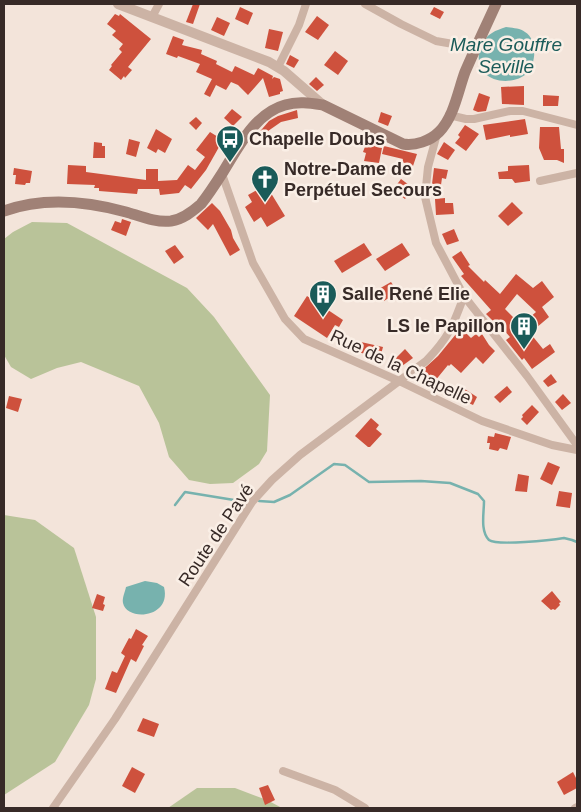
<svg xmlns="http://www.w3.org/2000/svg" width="581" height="812" font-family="Arial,sans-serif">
<rect width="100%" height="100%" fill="#f3e4da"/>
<g fill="#b9c399">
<polygon points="32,222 67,223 187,288 214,317 270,395 267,451 259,464 233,483 210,484 189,480 169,457 159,423 139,386 81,362 57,368 31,379 11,367 4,355 4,239 13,232"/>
<polygon points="4,515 35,520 74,548 96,617 96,679 89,705 55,762 4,795"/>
<polygon points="197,788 235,788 267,800 282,808 168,808"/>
</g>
<g fill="#77b2ae">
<path d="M 506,27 C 512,28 520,28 525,32 C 537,39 537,63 527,73 C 518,83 494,84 485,73 C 474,62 478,41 492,33 C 496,30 501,29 506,27 Z"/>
<path d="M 145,581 L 157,583 L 164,587 C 172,618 127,622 123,603 C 122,598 125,592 126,587 Z"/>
</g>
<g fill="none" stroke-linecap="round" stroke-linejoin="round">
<g stroke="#77b2ae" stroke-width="2.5">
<path d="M 259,501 L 274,502 L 290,495 L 334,464 L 345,465 L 369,482 L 421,481 L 450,483 L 478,494 L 484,501 C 484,513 480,531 489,540 C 497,546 552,540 564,538 L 572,540 L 577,542"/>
<polyline points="175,505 185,492 234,500"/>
</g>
</g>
<g fill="#ce513d">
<polygon points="193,4 200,4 193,24 186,22"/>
<polygon points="240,7 253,13 248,25 235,19"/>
<polygon points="434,7 444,12 440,19 430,14"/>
<polygon points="115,14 119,16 120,14 151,39 128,67 132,70 125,78 124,76 121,80 109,70 112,66 111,65 122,52 119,49 123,44 112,35 116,31 107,24"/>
<polygon points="317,16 329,25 318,40 305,32"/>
<polygon points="217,17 230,23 224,36 211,30"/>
<polygon points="269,29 283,32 278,51 265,48"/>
<polygon points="173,36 184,40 182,45 202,50 201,54 217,61 216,64 232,72 235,66 254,75 258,68 273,76 272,79 274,77 280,79 283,91 280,92 280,94 269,97 263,78 248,95 238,85 231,82 226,90 216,85 210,97 204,94 212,79 196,72 200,64 178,56 177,58 166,54"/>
<polygon points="335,51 348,61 338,75 324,65"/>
<polygon points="290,55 299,60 294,68 286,64"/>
<polygon points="316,77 324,85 317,91 309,84"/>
<polygon points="524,86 524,105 502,104 501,87"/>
<polygon points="479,93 490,97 486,111 478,112 473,110"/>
<polygon points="543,95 559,96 558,106 543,106"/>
<polygon points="232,109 242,117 233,126 224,118"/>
<polygon points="297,110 298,118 281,122 258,138 256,136 269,121 278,116"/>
<polygon points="381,112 392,116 388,126 378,122"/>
<polygon points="196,117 202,123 196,130 189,123"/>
<polygon points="525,119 528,134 510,137 510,135 486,140 483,125"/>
<polygon points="465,125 479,134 466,151 455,143 460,137 458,135"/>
<polygon points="540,127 559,127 561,149 564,149 564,163 557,160 544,160 539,148"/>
<polygon points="156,129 172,139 165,153 158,149 156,153 147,148"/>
<polygon points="210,132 223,140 206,170 191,189 185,185 179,193 160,195 159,189 138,189 137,194 99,191 99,188 94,188 95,185 67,184 68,165 86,166 86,172 146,180 146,169 158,169 158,181 177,180 188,165 195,170 205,157 196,150"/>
<polygon points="129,139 140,142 136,157 126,154"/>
<polygon points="94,142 102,143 102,146 105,146 105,158 93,158"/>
<polygon points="444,142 455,150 448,160 437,154"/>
<polygon points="366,144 382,148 379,163 364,161 366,153 363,152"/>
<polygon points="384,146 417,154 413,166 402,162 403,159 382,154"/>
<polygon points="529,165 530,181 515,183 512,179 499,179 498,172 508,171 508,166"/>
<polygon points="14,168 32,171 30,183 26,183 25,185 15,184 16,175 13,175"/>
<polygon points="434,168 448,170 446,179 442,178 441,185 432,184"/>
<polygon points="401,179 413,188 405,199 393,190"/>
<polygon points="266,185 285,216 267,227 261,217 254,222 245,207 252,202 248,195"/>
<polygon points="445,198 445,203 453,203 454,214 436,215 435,199"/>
<polygon points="512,202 523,213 508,226 498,216"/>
<polygon points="212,203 220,211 231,230 233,238 240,250 230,256 213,224 208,230 196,218"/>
<polygon points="122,219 131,222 126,236 111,230 115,221 121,223"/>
<polygon points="454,229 459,241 447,245 442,234"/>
<polygon points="364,243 372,255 342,273 334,261"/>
<polygon points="402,243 410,255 385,271 376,259"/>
<polygon points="175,245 184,257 174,264 165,251"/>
<polygon points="461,251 470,265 468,266 484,282 485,280 500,294 516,274 533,288 542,281 554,297 542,307 549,317 536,328 528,319 536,312 517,294 505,309 519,323 515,327 525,338 530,333 543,349 550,344 555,352 532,369 524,358 522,360 506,340 510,337 495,320 494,322 486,314 491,310 461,276 464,274 452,257"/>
<polygon points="391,282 398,292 384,301 377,290"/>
<polygon points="307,296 343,320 339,327 335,325 327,338 294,316"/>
<polygon points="461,328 471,338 476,334 479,337 482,334 489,345 495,351 483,364 476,357 461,373 451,364 449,366 448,365 430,387 416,376 438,356"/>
<polygon points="361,342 383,347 380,358 358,352"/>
<polygon points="405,349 413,358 402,366 395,359"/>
<polygon points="551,374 557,382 548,387 543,381"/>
<polygon points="460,386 477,397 473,405 454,396"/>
<polygon points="507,386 512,392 500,403 494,397"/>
<polygon points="563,394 571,403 562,410 555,402"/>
<polygon points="9,396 22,399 18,412 6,408"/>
<polygon points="532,405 539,412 527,425 521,419 523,417 522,415"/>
<polygon points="371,418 379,425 376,429 382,434 370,447 368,447 355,436"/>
<polygon points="495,433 511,437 507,450 500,448 498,451 489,449 490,443 487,443 488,436 494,437"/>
<polygon points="548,462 560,467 552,485 540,479"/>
<polygon points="518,474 529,476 527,492 515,491"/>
<polygon points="559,491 572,493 570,508 556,506"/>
<polygon points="552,591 561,602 559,603 560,605 555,610 553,609 551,610 541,601"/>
<polygon points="97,594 105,597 103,604 105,605 103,611 92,608"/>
<polygon points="136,629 148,636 142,645 144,646 136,662 131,659 116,693 105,689 112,671 117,673 125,656 121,653 129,638 131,639"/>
<polygon points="143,718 159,724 154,737 137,731"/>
<polygon points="132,767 145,774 135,793 122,786"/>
<polygon points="573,772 577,780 577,788 564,795 557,782"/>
<polygon points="268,785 275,800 265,805 259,788"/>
</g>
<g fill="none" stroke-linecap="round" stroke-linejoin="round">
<g stroke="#ccb3a5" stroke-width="8">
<polyline points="365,4 401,24 436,41 476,48"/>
<polyline points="152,17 159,4"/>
<polyline points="278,67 299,25 306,4"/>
<polyline points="449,115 466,119 474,119 510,111 523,111 577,125"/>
<polyline points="437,134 428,167 425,197 436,243 464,296 527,376 577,445"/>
<polyline points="222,174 253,263 285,319 304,339 399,381 482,421 552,445 577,450"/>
<polyline points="540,181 577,173"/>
<polyline points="283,771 335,790 365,808"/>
<path d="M 53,808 L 115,719 L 252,502 L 272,480 L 300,455 L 426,361 C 449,337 453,326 464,296"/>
<polyline points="575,808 577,807"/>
</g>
<polyline stroke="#ccb3a5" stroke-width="10" points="118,4 269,62 284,71 323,105"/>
<path stroke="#a08176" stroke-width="11" d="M 4,211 C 43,197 86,201 126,212 C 140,216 156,223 171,221 C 183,219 192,212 201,204 C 209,194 216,183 223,172 C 238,148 255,113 285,105 C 298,101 310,103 323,105 L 403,144 C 415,146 430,141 439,132 C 454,117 458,91 465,72 C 475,49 486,26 496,4"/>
</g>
<defs>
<g id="bus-pin" transform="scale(1.4375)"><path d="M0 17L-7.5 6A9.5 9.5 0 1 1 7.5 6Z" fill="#1a5b59" stroke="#faefe6"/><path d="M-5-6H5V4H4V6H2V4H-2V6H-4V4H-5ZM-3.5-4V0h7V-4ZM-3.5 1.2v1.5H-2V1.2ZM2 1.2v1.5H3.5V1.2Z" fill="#fff"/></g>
<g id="church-pin" transform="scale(1.4375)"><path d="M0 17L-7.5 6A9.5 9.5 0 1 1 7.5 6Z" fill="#1a5b59" stroke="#faefe6"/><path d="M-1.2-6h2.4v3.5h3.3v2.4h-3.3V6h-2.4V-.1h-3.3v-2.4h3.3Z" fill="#fff"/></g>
<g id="building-pin" transform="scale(1.4375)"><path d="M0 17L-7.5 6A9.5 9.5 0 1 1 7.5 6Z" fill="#1a5b59" stroke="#faefe6"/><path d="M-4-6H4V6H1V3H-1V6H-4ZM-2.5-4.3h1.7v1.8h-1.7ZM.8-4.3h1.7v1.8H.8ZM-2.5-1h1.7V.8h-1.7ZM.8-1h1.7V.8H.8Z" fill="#fff"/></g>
</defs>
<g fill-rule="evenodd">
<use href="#bus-pin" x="230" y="139"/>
<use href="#church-pin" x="265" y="179"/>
<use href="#building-pin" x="323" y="294"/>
<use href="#building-pin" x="524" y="326"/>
</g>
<g text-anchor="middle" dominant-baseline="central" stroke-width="5" stroke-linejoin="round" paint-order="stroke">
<g font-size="18" font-weight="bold" fill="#372a27" stroke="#faefe6" text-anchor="start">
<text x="249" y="139">Chapelle Doubs</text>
<text x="284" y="169">Notre-Dame de<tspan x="284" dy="21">Perpétuel Secours</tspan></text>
<text x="342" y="294">Salle René Elie</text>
<text x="505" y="326" text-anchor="end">LS le Papillon</text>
</g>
<g font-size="18" fill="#372a27" stroke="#faefe6">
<text transform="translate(401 367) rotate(25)">Rue de la Chapelle</text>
<text transform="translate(216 535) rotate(-56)">Route de Pavé</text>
</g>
<g font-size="19" font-style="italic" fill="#1a5b59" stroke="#faefe6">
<text x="506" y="44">Mare Gouffre<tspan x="506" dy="22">Seville</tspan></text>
</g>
</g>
<rect width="581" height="812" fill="none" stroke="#372a27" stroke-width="10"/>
</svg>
